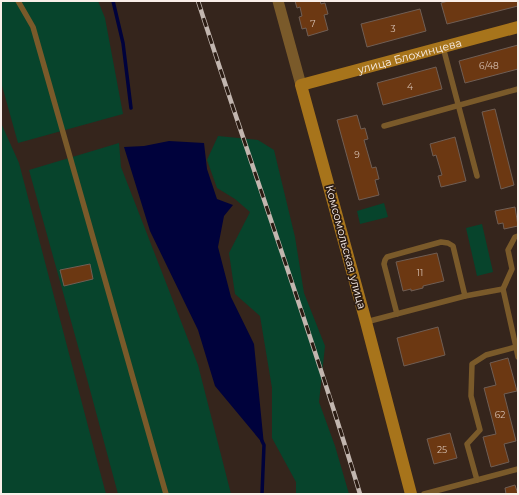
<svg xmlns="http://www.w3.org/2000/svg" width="519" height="495" font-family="Montserrat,sans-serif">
<rect width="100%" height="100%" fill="#35251c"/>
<g fill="#07442c">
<polygon points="1,1 98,1 105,18 123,114 18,143 1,82"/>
<polygon points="1,123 19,163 99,468 106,494 1,494"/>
<polygon points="218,136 258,140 274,150 295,237 304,293 325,346 319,402 335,446 349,494 296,494 296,482 272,438 272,388 260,316 235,294 229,253 250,212 235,199 217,188 207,160"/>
<polygon points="119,143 121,167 198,365 231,494 118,494 86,375 29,170"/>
<polygon points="384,203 388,217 360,224 357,211"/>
<polygon points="482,224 493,272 477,276 466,228"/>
</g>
<polygon fill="#00023c" points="169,141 204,143 207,169 217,199 233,205 224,216 218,247 231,297 254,344 264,445 215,386 198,330 150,231 124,147 144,146"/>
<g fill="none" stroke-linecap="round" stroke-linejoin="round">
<g stroke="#00023c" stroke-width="3.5">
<polyline points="113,1 123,43 131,108"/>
<polyline points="262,494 264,445 262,441"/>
</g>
</g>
<g fill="#6c3812" stroke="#705e54">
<polygon points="295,1 320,1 321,4 325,3 328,14 324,15 328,30 308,36 306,28 302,29 299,17 302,16 300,7 297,8"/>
<polygon points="448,1 518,1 518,6 447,24 441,3"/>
<polygon points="420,9 426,31 367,47 361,24"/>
<polygon points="518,45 518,69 465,83 459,61"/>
<polygon points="436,67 442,89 383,105 377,83"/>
<polygon points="495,109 514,185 501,189 482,112"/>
<polygon points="357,115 361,129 365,128 368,139 364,140 372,168 376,167 379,179 375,180 379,195 359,200 337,120"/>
<polygon points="455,137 466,181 441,187 438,176 442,175 436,155 433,156 430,144"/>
<polygon points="515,207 518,226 504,229 503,223 498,224 495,211"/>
<polygon points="437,253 444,281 423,286 423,288 411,291 411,289 403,291 396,262"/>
<polygon points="90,264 93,279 64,286 60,270"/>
<polygon points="438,327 445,355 404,366 397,338"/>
<polygon points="508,358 517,391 504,394 516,441 504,444 509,462 491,467 483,437 496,434 484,388 496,385 490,363"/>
<polygon points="450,433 457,458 434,464 427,439"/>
<polygon points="515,485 518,494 506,494 505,488"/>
</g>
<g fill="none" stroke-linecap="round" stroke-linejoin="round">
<g stroke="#7a5a2a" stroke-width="5.5">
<polyline points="18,1 33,27 166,494"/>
<polyline points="443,47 477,176"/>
<polyline points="384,126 518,89"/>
<polyline points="397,314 384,264 385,260 387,257 441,242 448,243 453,246 465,296"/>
<polyline points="366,322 465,296 503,289"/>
<polyline points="516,347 518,357"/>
<polyline points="477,480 518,469"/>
<polyline points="424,494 477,480 467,444 480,430 471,396 472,364 486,355 516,347 503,289 512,269 508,250 515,237 518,236"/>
</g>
<polyline stroke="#7a5a2a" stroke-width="11" points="278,1 301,85"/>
<path stroke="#a7741b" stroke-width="12" id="s1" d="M 411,494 L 366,322 L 301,85 L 518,27"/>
<g stroke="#c2b6af" stroke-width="4.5">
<path id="rail" d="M 198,1 C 251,166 310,328 360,494"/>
</g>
<use href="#rail" stroke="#2b1c13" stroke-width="3" stroke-dasharray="9" stroke-linecap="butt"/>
</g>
<g text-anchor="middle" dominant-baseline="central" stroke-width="3.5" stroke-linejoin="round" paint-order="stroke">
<g font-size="9" fill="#d6c0b2">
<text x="313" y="23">7</text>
<text x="393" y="28">3</text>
<text x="489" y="65">6/48</text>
<text x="410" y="86">4</text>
<text x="357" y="154">9</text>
<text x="420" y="272">11</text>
<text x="500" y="414">62</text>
<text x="442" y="449">25</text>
</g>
<g font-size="11" fill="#f9eee8" stroke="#2b1c13">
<text stroke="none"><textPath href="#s1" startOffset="536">улица Блохинцева</textPath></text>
<text transform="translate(346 247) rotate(75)">Комсомольская улица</text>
</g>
</g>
<rect width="519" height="495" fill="none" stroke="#f9eee8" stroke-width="4"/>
</svg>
